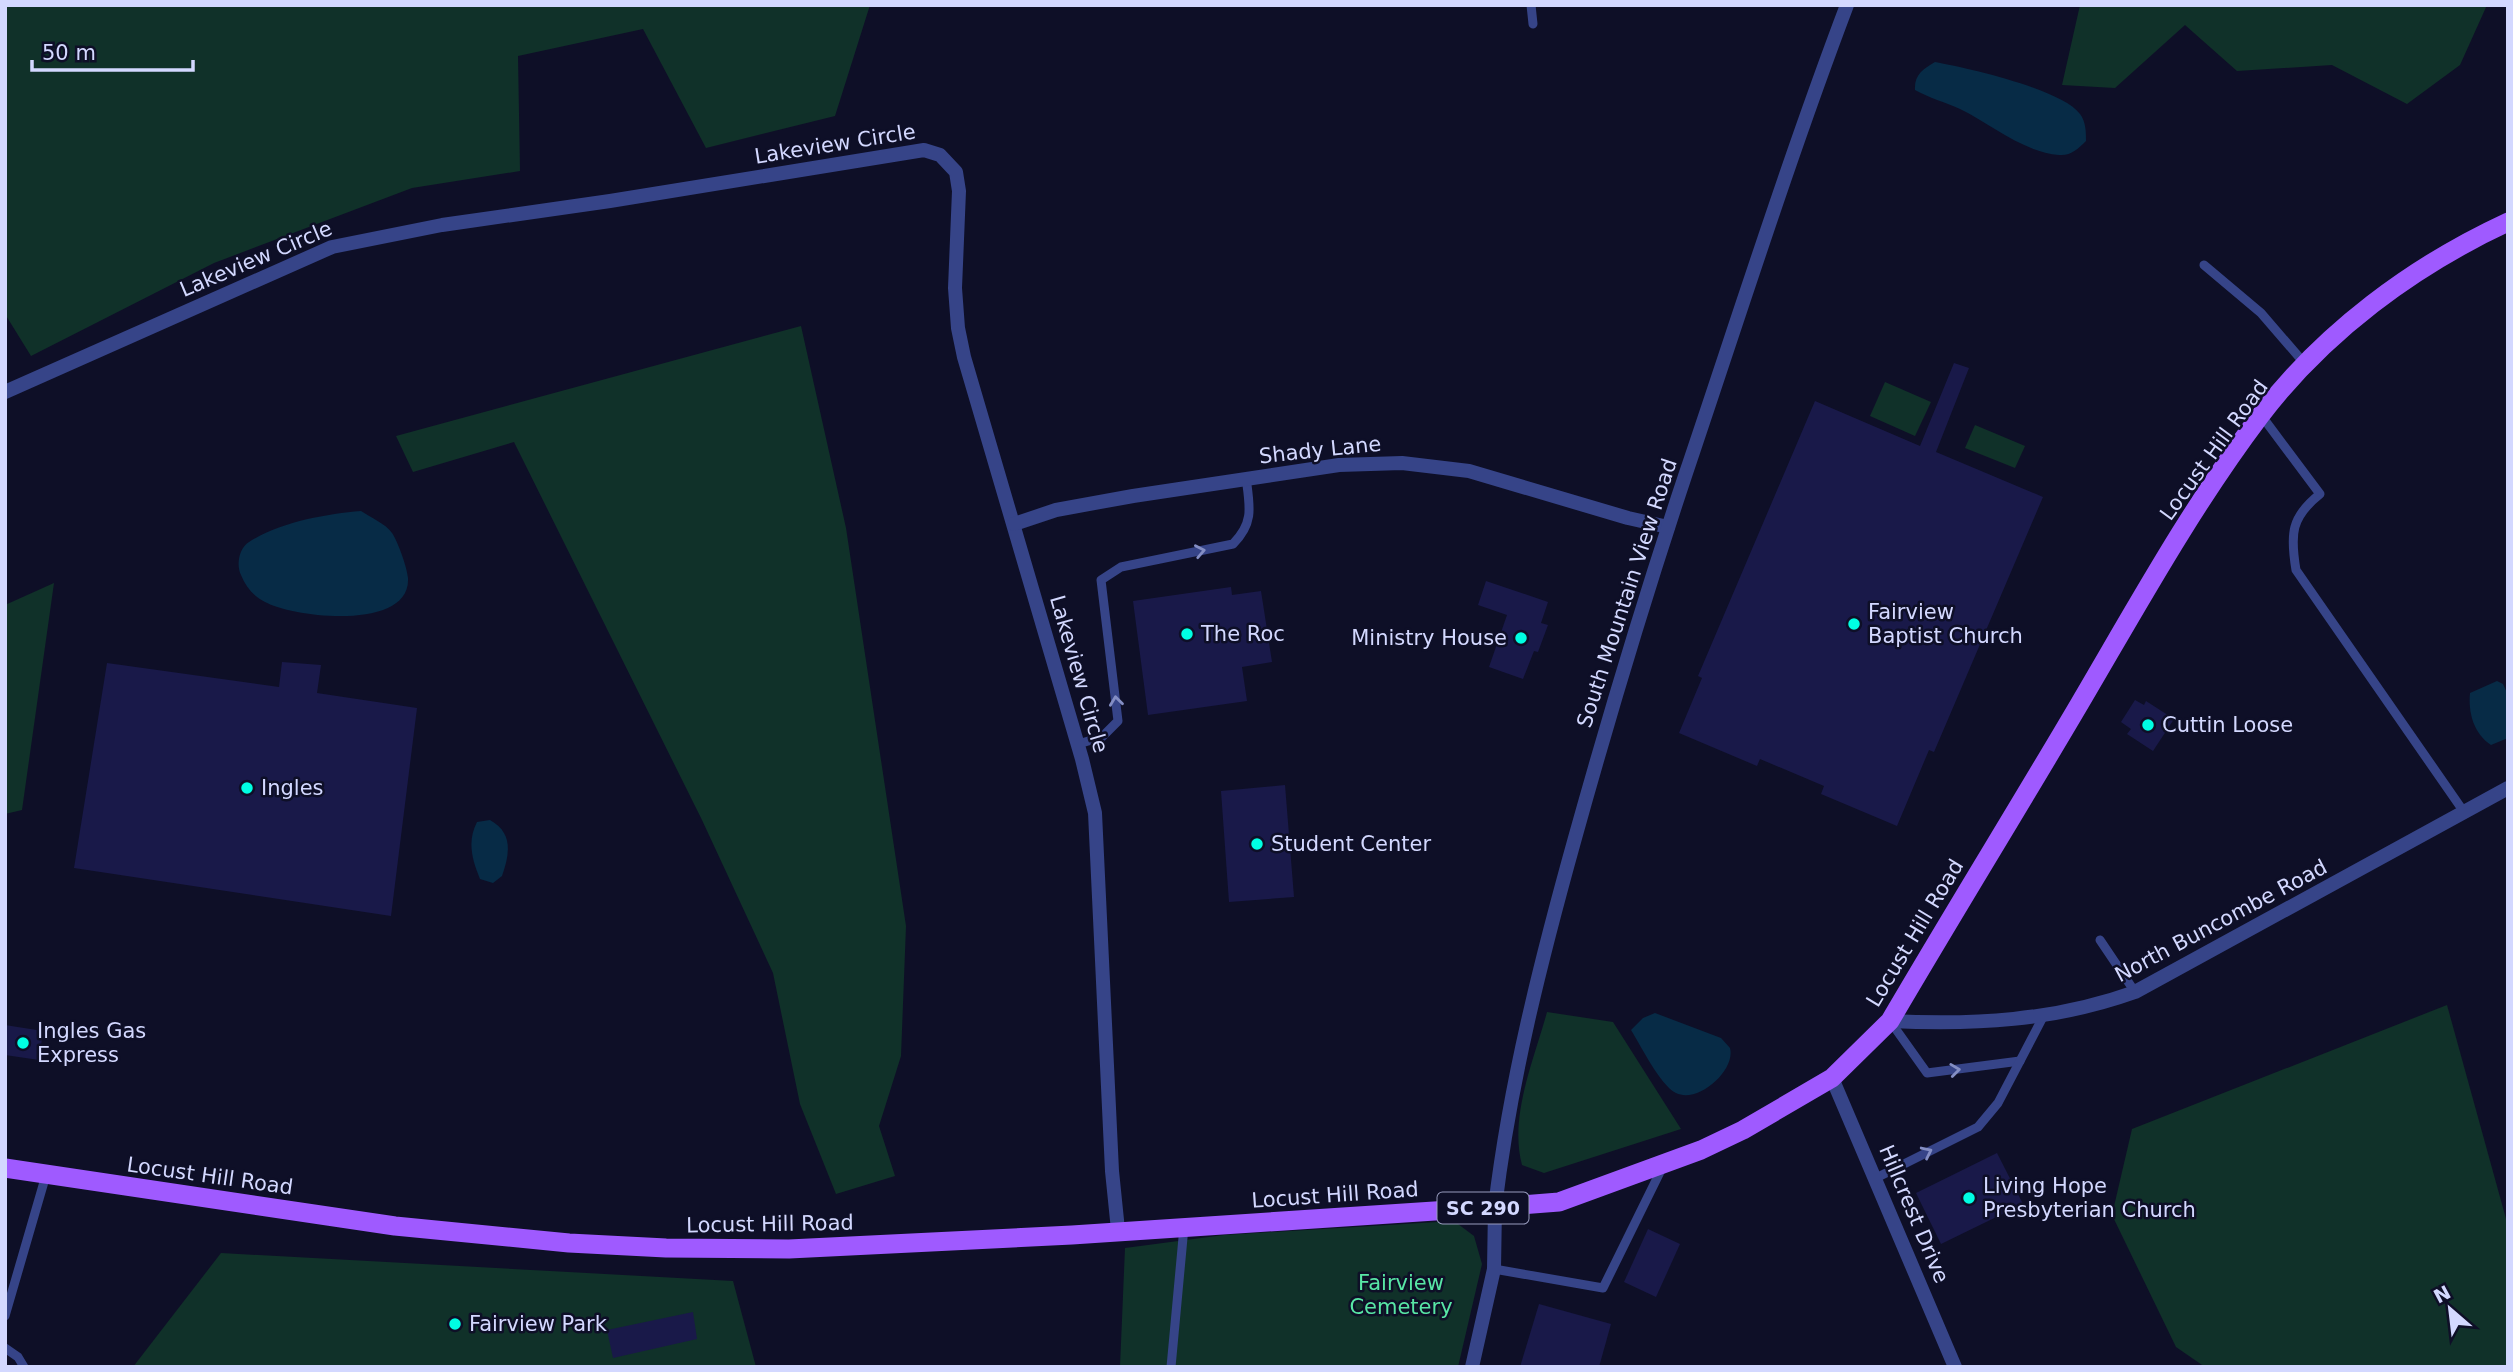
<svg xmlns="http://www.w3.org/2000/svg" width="2513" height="1372" font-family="'DejaVu Sans',sans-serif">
<rect width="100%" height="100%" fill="#0e0f27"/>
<g fill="#103129">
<polygon points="5,5 870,5 835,116 706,148 643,29 518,56 520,171 412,188 214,263 31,356 5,314"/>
<polygon points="2080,5 2487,5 2460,65 2407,104 2332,65 2237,71 2185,25 2115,88 2062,85"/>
<polygon points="801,326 846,528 906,926 901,1056 879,1126 895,1176 836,1194 800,1104 773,973 702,820 514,442 413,472 396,436"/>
<polygon points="1885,382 1931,402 1915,436 1870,416"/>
<polygon points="1975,425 2025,446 2015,468 1965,448"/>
<polygon points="54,583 22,810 5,814 5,605"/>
<polygon points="2447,1005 2508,1226 2508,1367 2205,1367 2176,1347 2112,1215 2132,1129"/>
<path d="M 1547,1012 L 1613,1022 L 1681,1129 L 1544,1173 L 1522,1165 C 1509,1116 1534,1060 1547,1012 Z"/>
<polygon points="1454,1221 1474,1236 1482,1264 1458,1367 1120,1367 1125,1248 1224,1235"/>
<polygon points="221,1253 733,1281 756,1367 133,1367"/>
</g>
<g fill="#072b46">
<path d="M 1935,62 C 1967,68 2062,89 2080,114 C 2086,122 2086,132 2086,141 C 2078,149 2071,156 2059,155 C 2023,152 1991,124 1960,109 C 1945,102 1929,98 1915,90 C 1914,75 1923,69 1935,62 Z"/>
<path d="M 361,511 C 370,517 386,524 392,533 C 398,542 407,567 408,578 C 411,631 294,618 265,602 C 253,596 246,587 241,575 C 236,565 239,548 249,542 C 280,522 326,514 361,511 Z"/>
<path d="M 2497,681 L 2503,684 L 2508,695 L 2508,738 L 2491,745 C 2474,734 2468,713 2470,693 Z"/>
<path d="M 490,820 C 513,833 510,853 502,876 L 493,883 L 480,879 C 472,860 467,841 477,822 Z"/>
<path d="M 1655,1013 L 1721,1038 L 1730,1048 C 1736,1070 1698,1104 1676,1093 C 1660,1085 1641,1046 1631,1030 L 1643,1018 Z"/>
</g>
<g fill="#191949">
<polygon points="1954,363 1969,368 1936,452 2043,497 1934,752 1929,750 1897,826 1821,794 1824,786 1760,759 1757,766 1679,733 1702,678 1698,676 1815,401 1920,446"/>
<polygon points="1486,581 1548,602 1541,623 1548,625 1538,652 1534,651 1523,679 1489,667 1507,615 1478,605"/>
<polygon points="1231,587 1232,595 1261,591 1272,662 1242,667 1247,701 1148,715 1133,601"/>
<polygon points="282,662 321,665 317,693 417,708 391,916 74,868 107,663 279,687"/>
<polygon points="2135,700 2144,705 2146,701 2174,719 2153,751 2127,734 2131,729 2121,722"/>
<polygon points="1285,785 1294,897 1229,902 1221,791"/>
<polygon points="5,1025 43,1031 39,1060 5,1055"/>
<polygon points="1997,1153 2023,1204 1941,1244 1916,1193"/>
<polygon points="1648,1229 1680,1244 1656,1297 1624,1282"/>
<polygon points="1539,1304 1611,1324 1599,1367 1520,1367"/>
<polygon points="693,1312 697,1339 613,1358 607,1330"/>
</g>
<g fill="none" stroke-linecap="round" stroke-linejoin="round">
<g stroke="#364488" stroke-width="9">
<polyline points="1531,5 1533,24"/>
<polyline points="2204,265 2261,313 2305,364"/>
<path d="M 2261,415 L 2320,494 C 2291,517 2290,534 2296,570 L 2464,812"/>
<path d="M 1078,744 L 1102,737 L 1118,721 L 1101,580 L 1121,567 L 1233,544 C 1254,523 1250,507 1246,478"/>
<polyline points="2100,940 2135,992"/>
<polyline points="1890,1021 1927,1073 2020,1061"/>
<polyline points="1876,1178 1978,1127 1998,1103 2043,1017"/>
<polyline points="1494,1269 1603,1288 1663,1166"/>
<polyline points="5,1316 46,1175"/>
<polyline points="5,1348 18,1357 24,1367"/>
<polyline points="1171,1367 1184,1227"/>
</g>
<g stroke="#364488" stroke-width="14">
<polyline points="5,392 332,247 442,225 610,201 924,150 940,155 956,172 959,191 955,288 958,328 964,357 1082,759 1095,813 1112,1171 1118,1230"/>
<polyline points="1014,524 1056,510 1133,496 1339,465 1402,463 1469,471 1628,518 1668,527"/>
<path d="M 1495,1207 C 1510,1082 1541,960 1575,838 C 1609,716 1645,596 1685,476 C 1738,319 1788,161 1847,5"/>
</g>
<g stroke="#364488" stroke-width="14">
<path d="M 1890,1021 C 1974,1025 2054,1021 2135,992 L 2508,788"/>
<polyline points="1832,1078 1955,1367"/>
<polyline points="1472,1367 1494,1269 1495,1207"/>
</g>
<path stroke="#9f5aff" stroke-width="19" d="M 5,1168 L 395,1226 L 569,1243 L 666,1248 L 789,1249 L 1072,1235 L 1495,1207 L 1559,1202 L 1701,1150 L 1743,1130 L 1832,1078 L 1890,1021 C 1952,915 2017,810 2080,703 C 2137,606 2192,506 2260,416 C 2324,332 2413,266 2508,222"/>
</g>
<defs><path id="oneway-chevron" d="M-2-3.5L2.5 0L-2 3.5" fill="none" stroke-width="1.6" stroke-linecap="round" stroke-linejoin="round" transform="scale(1.75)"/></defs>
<g stroke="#848ec4">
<use href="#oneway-chevron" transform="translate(1200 551) rotate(-11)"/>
<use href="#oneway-chevron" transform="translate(1116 701) rotate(-97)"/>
<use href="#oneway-chevron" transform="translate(1955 1070) rotate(-7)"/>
<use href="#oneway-chevron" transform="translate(1927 1152) rotate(-26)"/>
</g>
<g fill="#00fee3" stroke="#0e0f27" stroke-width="2.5">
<circle cx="1854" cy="624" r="7"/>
<circle cx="1187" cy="634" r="7"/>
<circle cx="1521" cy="638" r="7"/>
<circle cx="2148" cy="725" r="7"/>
<circle cx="247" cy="788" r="7"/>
<circle cx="1257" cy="844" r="7"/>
<circle cx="23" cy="1043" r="7"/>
<circle cx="1969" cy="1198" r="7"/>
<circle cx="455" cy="1324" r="7"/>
</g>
<g text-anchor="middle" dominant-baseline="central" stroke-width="5" stroke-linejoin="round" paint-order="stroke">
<rect fill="#0e0f27" stroke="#989cbe" stroke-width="2" x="1437.5" y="1192.5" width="91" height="31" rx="5"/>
<g font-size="19" font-weight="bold" fill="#d3d8ff">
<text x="1483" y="1208">SC 290</text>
</g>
<g font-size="21" fill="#d3d8ff" stroke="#0e0f27">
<text transform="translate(835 144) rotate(-9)">Lakeview Circle</text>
<text transform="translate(256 259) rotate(-23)">Lakeview Circle</text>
<text transform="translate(1320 450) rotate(-6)">Shady Lane</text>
<text transform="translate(2214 450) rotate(-54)">Locust Hill Road</text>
<text transform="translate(1627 593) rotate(-72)">South Mountain View Road</text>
<text transform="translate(1079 674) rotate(74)">Lakeview Circle</text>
<text transform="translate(2221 921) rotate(-28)">North Buncombe Road</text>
<text transform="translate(1915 933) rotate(-59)">Locust Hill Road</text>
<text transform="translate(210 1176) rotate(8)">Locust Hill Road</text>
<text transform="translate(1335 1195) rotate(-4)">Locust Hill Road</text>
<text transform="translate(1914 1214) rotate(67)">Hillcrest Drive</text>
<text transform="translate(770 1224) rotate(-1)">Locust Hill Road</text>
</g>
<g font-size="21" fill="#d3d8ff" stroke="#0e0f27" text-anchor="start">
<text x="1868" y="612">Fairview<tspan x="1868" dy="24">Baptist Church</tspan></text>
<text x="1201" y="634">The Roc</text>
<text x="1507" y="638" text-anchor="end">Ministry House</text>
<text x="2162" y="725">Cuttin Loose</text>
<text x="261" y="788">Ingles</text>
<text x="1271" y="844">Student Center</text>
<text x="37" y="1031">Ingles Gas<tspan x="37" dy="24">Express</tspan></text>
<text x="1983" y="1186">Living Hope<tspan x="1983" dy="24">Presbyterian Church</tspan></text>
<text x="469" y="1324">Fairview Park</text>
</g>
<g font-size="21" fill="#58e6a5" stroke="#0e0f27">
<text x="1401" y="1283">Fairview<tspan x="1401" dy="24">Cemetery</tspan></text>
</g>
</g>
<rect width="2513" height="1372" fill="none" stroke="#d3d8ff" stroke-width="14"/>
<g transform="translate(2450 1309) rotate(332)" stroke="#0e0f27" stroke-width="5" paint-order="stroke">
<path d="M0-5L12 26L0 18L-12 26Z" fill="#d3d8ff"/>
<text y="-10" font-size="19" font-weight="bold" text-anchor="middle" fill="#d3d8ff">N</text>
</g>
<path d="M32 60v10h161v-10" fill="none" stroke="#d3d8ff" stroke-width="3.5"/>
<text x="42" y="60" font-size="21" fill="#d3d8ff" stroke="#0e0f27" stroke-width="5" paint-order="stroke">50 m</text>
</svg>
